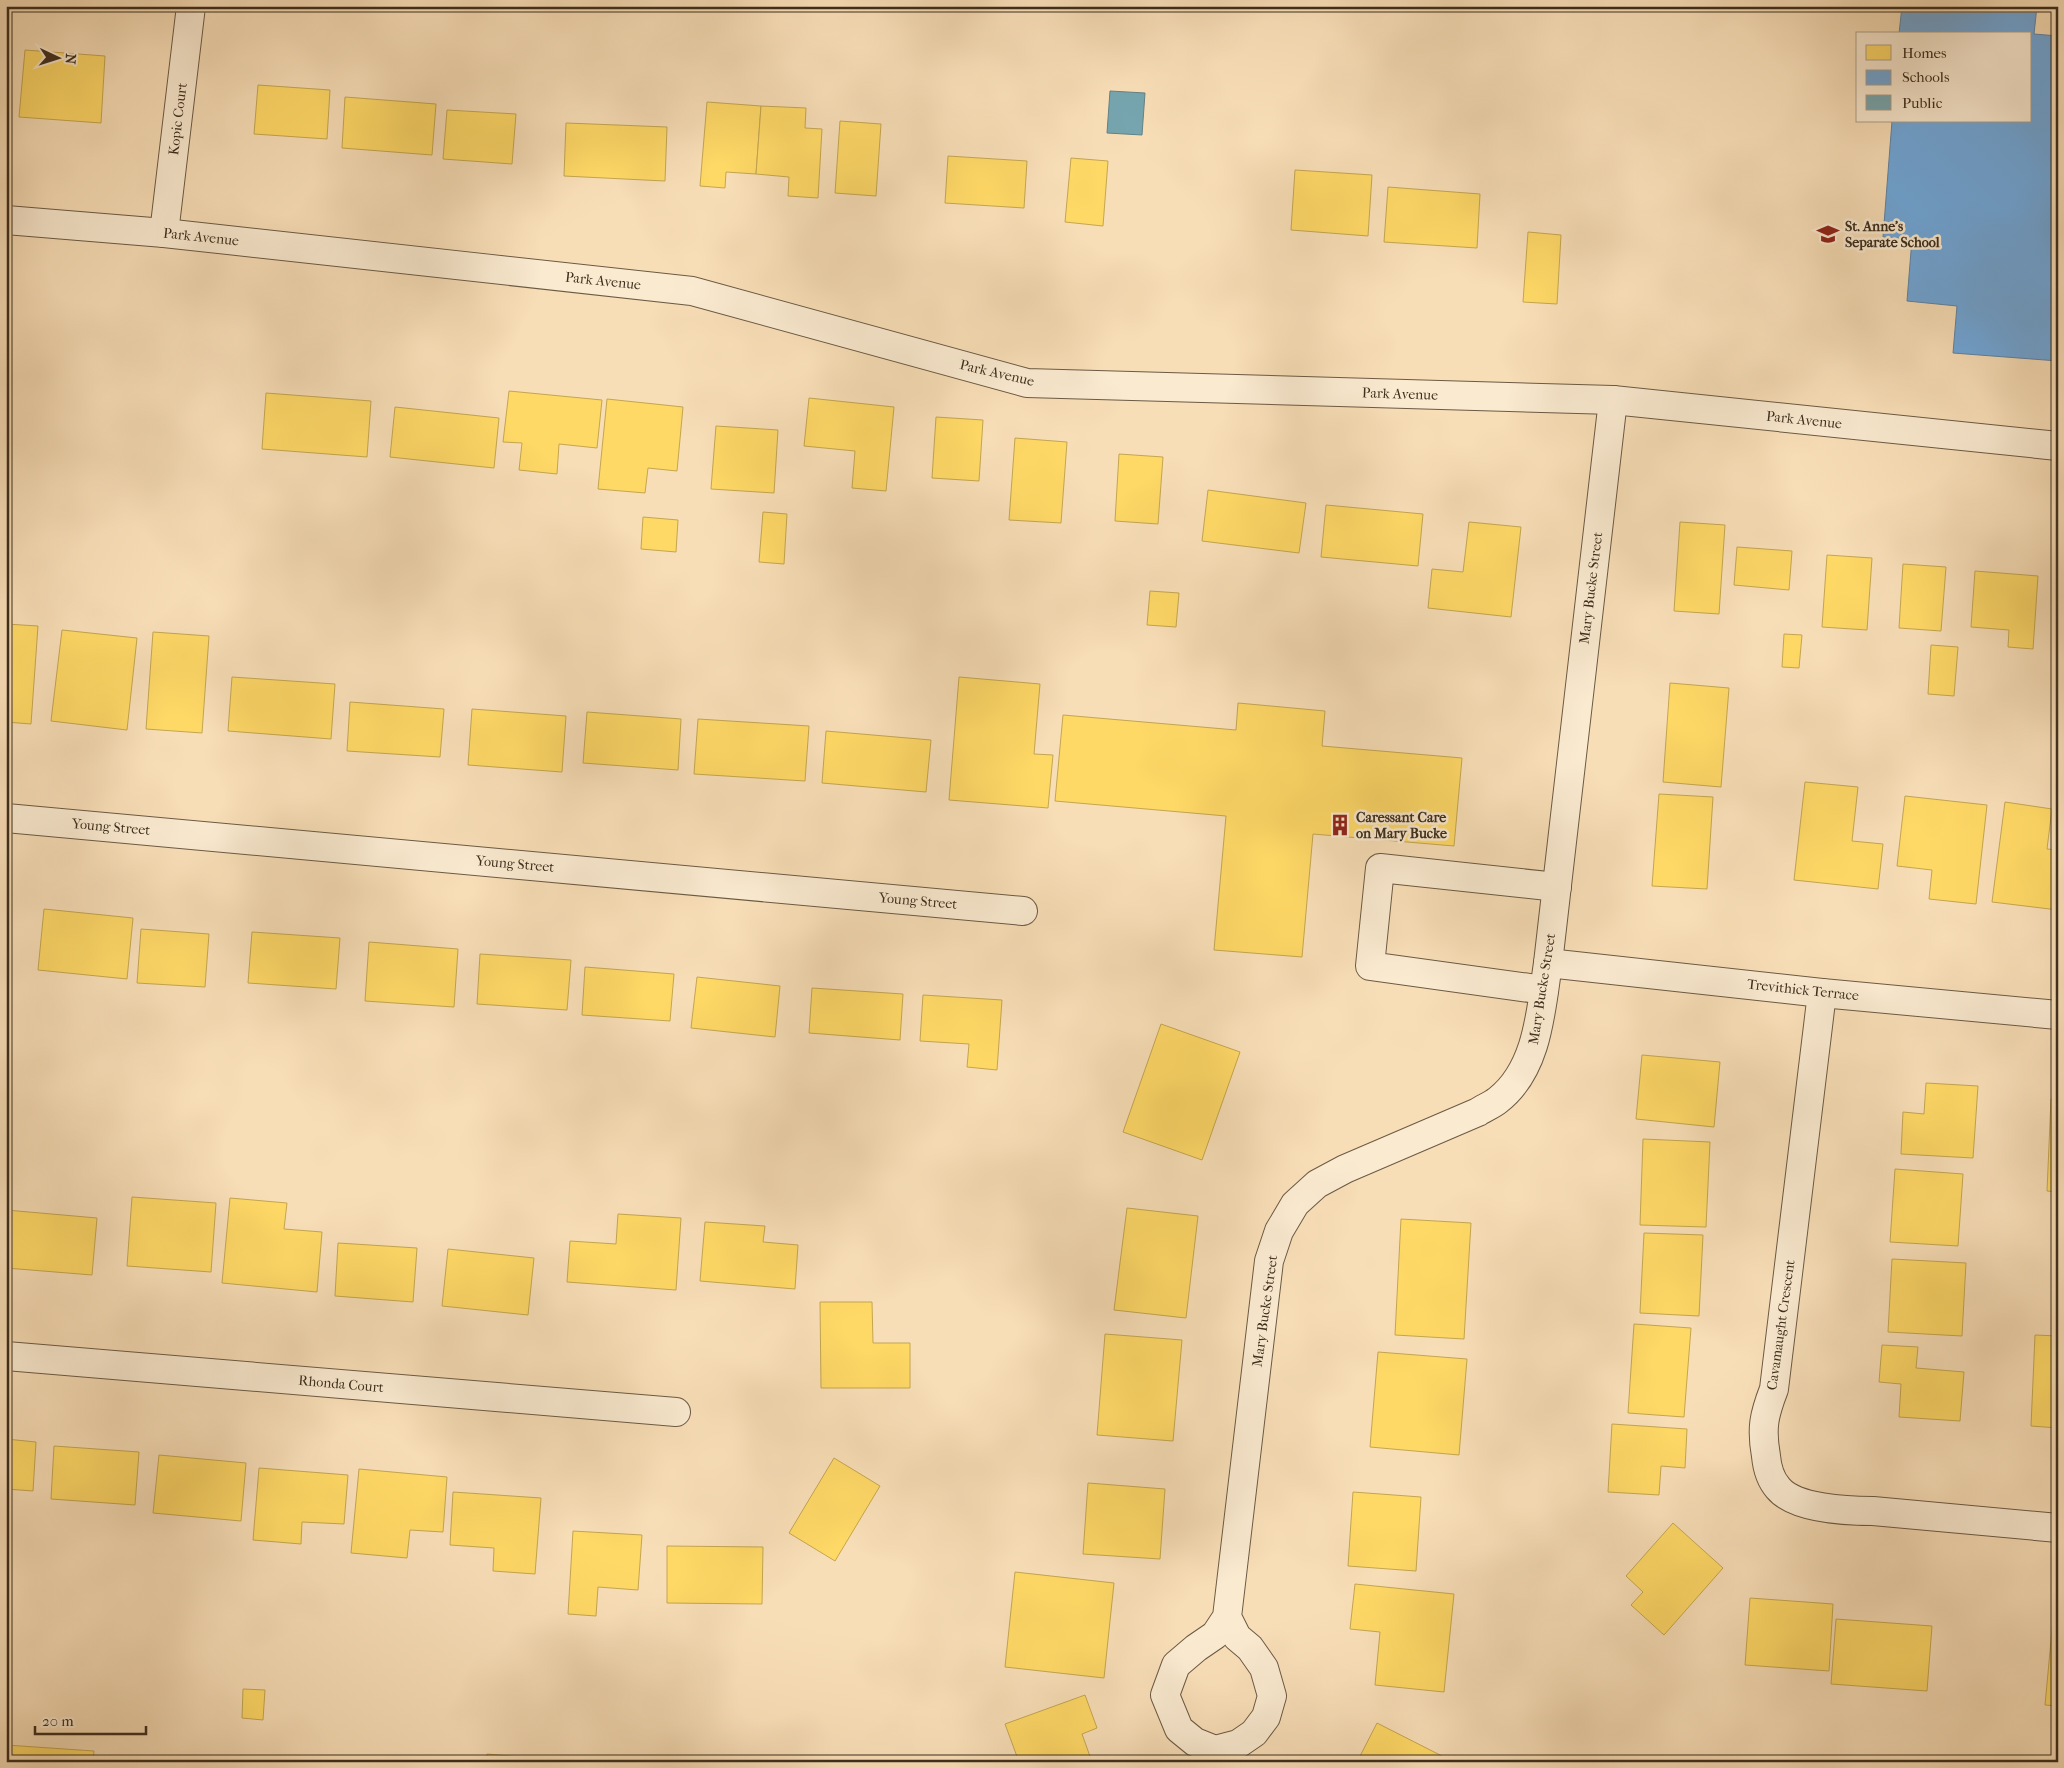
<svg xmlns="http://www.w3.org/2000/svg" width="2064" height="1768" font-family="'IM FELL French Canon',serif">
<rect width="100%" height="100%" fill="#f8deb7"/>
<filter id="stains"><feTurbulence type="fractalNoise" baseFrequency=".004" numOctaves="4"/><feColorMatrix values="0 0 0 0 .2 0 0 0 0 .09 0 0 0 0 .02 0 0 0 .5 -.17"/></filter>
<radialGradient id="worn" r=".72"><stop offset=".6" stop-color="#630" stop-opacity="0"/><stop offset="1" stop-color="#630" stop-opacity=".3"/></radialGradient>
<g fill="#ffd966" stroke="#c4a650">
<polygon points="25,50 105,56 101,123 19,117"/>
<polygon points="6,56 12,57 8,108 6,108"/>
<polygon points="258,85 330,90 327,139 254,134"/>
<polygon points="345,97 436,104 432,155 342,148"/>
<polygon points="707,102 761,106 756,174 726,172 725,188 700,186"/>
<polygon points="761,106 806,108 805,128 822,129 818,198 788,196 789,177 756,174"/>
<polygon points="447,110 516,114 512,164 443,159"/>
<polygon points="840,121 881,124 876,196 835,193"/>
<polygon points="566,123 667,127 665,181 564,176"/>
<polygon points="948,156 1027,161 1024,208 945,203"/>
<polygon points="1071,158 1108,161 1103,226 1065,222"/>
<polygon points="1295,170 1372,175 1368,236 1291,230"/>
<polygon points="1388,187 1480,194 1477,248 1384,242"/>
<polygon points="1528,232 1561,235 1557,304 1523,302"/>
<polygon points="509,391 602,400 597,448 559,444 557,474 519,470 522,443 503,442"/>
<polygon points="266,393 371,401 367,457 262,449"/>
<polygon points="809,398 894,407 886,491 852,488 855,451 804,446"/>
<polygon points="607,399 683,407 677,471 648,468 645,493 598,489"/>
<polygon points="395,407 499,418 494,468 390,457"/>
<polygon points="936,417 983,420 979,481 932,478"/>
<polygon points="716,426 778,430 774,493 711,489"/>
<polygon points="1015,438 1067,442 1061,523 1009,520"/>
<polygon points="1119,454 1163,457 1158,524 1115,521"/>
<polygon points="1208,490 1306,503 1299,553 1202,541"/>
<polygon points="1326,505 1423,514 1418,566 1321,557"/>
<polygon points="763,512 787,514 784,564 759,562"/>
<polygon points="643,517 678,520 676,552 641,549"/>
<polygon points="1469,522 1521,527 1511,617 1428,608 1432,569 1463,572"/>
<polygon points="1680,522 1725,525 1719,614 1674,611"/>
<polygon points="1737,547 1792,551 1789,590 1734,585"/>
<polygon points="1827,555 1872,558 1867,630 1822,627"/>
<polygon points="1903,564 1946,567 1941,631 1899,628"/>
<polygon points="1975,571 2038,576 2033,649 2008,647 2009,630 1971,627"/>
<polygon points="1150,591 1179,593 1176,627 1147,625"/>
<polygon points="6,624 38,626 31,724 6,722"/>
<polygon points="62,630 137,638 127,730 51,721"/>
<polygon points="153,632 209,636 202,733 146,729"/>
<polygon points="1784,634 1802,635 1799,668 1782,667"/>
<polygon points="1931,645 1958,647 1954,696 1928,694"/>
<polygon points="232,677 335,684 331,739 228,731"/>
<polygon points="959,677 1040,684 1034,754 1053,755 1048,808 949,800"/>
<polygon points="1670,683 1729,688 1721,787 1663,782"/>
<polygon points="350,702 444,709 440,757 347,751"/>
<polygon points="1238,703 1325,711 1322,746 1462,758 1454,846 1313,834 1302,957 1214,950 1226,816 1055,801 1063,715 1236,730"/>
<polygon points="472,709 566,716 562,772 468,765"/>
<polygon points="587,712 681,719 678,770 583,763"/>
<polygon points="698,719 809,726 805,781 694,774"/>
<polygon points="826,731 931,740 926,792 822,783"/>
<polygon points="1805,782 1858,787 1852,841 1883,844 1878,889 1794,880"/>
<polygon points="1659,794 1713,797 1707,889 1652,886"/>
<polygon points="1905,796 1987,805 1976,904 1929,899 1932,870 1897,866"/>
<polygon points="2005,802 2052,809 2047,849 2058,850 2058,910 1992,902"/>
<polygon points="6,905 9,905 6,950"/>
<polygon points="44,909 133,918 127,979 38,970"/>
<polygon points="141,929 209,934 205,987 137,983"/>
<polygon points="252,932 340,938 336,989 248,983"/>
<polygon points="369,942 458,949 454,1007 365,1001"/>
<polygon points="480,954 571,960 567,1010 477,1004"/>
<polygon points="585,967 674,974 670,1021 582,1015"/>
<polygon points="697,977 780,986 775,1037 691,1028"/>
<polygon points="812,988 903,994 900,1040 809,1033"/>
<polygon points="923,995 1002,1000 997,1070 967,1067 969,1044 920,1041"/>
<polygon points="1161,1024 1240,1052 1202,1160 1123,1132"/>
<polygon points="1642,1055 1720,1062 1714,1127 1636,1119"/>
<polygon points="1926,1083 1978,1086 1973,1158 1901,1154 1903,1112 1924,1114"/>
<polygon points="2051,1099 2058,1099 2058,1192 2047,1191"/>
<polygon points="1643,1139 1710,1142 1706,1227 1640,1225"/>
<polygon points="1895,1169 1963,1174 1958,1246 1890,1242"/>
<polygon points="132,1197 216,1203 211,1272 127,1266"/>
<polygon points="230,1198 287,1203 284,1229 322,1232 317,1292 222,1283"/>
<polygon points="1127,1208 1198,1216 1186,1318 1114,1310"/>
<polygon points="6,1210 97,1218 92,1275 6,1268"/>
<polygon points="618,1214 681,1218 676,1290 567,1282 570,1241 616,1244"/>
<polygon points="1401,1219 1471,1223 1464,1339 1395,1335"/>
<polygon points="705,1222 765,1226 763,1242 798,1245 795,1289 700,1281"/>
<polygon points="1644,1233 1703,1235 1699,1316 1640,1313"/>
<polygon points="338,1243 417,1248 413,1302 335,1296"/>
<polygon points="448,1249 534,1258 528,1315 442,1306"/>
<polygon points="1892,1259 1966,1263 1962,1336 1888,1332"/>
<polygon points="820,1302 872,1302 873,1343 910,1343 910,1388 821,1388"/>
<polygon points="1634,1324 1691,1328 1684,1417 1628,1413"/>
<polygon points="1105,1334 1182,1340 1173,1441 1097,1435"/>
<polygon points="2035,1335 2058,1336 2058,1428 2031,1426"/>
<polygon points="1882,1345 1918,1347 1916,1368 1964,1372 1960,1421 1899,1417 1901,1384 1879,1382"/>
<polygon points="1378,1352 1467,1359 1459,1455 1370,1447"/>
<polygon points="1612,1424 1687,1429 1685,1468 1661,1466 1659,1495 1608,1492"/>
<polygon points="6,1439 36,1442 33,1491 6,1489"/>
<polygon points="54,1446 139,1452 135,1505 51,1499"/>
<polygon points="159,1455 246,1463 241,1521 153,1513"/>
<polygon points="834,1458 880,1486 835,1561 789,1533"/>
<polygon points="259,1468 348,1475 344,1524 302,1522 301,1544 253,1540"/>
<polygon points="359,1469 447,1477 443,1532 410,1530 407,1558 351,1553"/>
<polygon points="1088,1483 1165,1489 1160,1559 1083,1554"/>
<polygon points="453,1492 541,1498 535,1574 493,1571 494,1548 450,1545"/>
<polygon points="1353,1492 1421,1497 1416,1571 1348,1566"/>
<polygon points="1673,1523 1723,1568 1664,1635 1631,1605 1643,1592 1626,1576"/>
<polygon points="573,1531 642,1535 638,1590 598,1587 596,1616 568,1614"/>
<polygon points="667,1546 763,1547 762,1604 667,1603"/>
<polygon points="1015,1572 1114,1583 1104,1678 1005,1667"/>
<polygon points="1355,1584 1454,1594 1444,1692 1375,1685 1380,1632 1350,1629"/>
<polygon points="1750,1598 1833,1604 1829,1671 1745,1665"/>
<polygon points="1836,1619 1932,1626 1927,1691 1831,1684"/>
<polygon points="2053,1619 2058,1620 2058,1706 2045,1705"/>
<polygon points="243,1689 265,1690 263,1720 242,1718"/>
<polygon points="1085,1695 1097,1728 1082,1734 1092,1762 1019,1762 1005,1724"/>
<polygon points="1377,1723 1442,1756 1439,1762 1357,1762"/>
<polygon points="6,1745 94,1751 93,1762 6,1762"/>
<polygon points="487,1754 521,1757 520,1762 487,1762"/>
<polygon points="521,1757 557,1760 557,1762 520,1762"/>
</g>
<polygon fill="#6fa8dc" stroke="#6083a3" points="1902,6 2037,6 2034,34 2058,36 2058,361 1953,353 1957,306 1907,301 1912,239 1883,237 1892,121 2030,121 2030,34 1899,34"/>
<polygon fill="#76a5af" stroke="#658183" points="1110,91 1145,93 1142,135 1107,133"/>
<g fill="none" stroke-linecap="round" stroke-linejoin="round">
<g stroke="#6b5a44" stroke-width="30">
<g id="minor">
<polyline points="6,220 164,233 692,291 1027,383 1613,400 2058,446"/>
<polyline points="164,233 191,6"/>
<polyline points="6,818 1023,911"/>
<polyline points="1548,963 1822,993 2058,1015"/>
<polyline points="1544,990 1370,966 1380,868 1557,887"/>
<path d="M 1822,993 L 1774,1389 C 1764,1415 1761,1428 1766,1456 C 1767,1467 1771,1480 1778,1488 C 1795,1509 1848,1511 1873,1511 L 2058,1528"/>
<polyline points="6,1356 676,1412"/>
<path d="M 1227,1617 L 1237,1637 L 1250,1648 L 1264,1668 L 1272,1696 L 1266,1717 L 1254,1733 L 1238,1744 L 1215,1750 L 1195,1742 L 1179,1729 L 1165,1695 L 1176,1665 L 1196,1648 L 1215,1635 L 1227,1617 L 1269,1261 L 1279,1231 L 1295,1204 L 1317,1184 L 1345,1169 L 1478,1112 C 1484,1108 1492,1105 1498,1100 C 1538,1069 1541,1010 1548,963 L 1613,400"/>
</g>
</g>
<use href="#minor" stroke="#faead0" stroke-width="28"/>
</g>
<defs>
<g id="school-bare" transform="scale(1.725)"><path d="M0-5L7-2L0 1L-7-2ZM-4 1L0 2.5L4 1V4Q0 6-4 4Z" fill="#8f2418" stroke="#faead0" stroke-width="2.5" paint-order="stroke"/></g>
<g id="building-bare" transform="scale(1.725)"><path d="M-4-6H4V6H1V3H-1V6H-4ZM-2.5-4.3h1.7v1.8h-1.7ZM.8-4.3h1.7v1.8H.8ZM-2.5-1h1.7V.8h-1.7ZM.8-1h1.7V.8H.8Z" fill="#8f2418" stroke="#faead0" stroke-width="2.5" paint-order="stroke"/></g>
</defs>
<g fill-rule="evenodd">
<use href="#school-bare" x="1828" y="234"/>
<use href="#building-bare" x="1340" y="825"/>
</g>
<g text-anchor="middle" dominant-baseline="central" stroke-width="5" stroke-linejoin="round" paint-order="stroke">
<g font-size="14" fill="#3c2e1d" stroke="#faead0">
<text transform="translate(178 119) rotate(-83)">Kopic Court</text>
<text transform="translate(201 237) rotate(6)">Park Avenue</text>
<text transform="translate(603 281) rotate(6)">Park Avenue</text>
<text transform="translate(997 373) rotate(13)">Park Avenue</text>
<text transform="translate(1400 394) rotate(2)">Park Avenue</text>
<text transform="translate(1804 420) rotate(6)">Park Avenue</text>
<text transform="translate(1591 588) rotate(-83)">Mary Bucke Street</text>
<text transform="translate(111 827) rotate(5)">Young Street</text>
<text transform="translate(515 864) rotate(5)">Young Street</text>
<text transform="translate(918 901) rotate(5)">Young Street</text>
<text transform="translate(1542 989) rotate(-81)">Mary Bucke Street</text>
<text transform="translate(1803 990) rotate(6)">Trevithick Terrace</text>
<text transform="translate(1265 1311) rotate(-82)">Mary Bucke Street</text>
<text transform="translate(1781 1325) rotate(-82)">Cavamaught Crescent</text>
<text transform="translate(341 1384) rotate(5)">Rhonda Court</text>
</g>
<g font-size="14" font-weight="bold" fill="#3c2e1d" stroke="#faead0" text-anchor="start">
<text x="1845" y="226">St. Anne's<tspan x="1845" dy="16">Separate School</tspan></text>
<text x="1356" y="817">Caressant Care<tspan x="1356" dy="16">on Mary Bucke</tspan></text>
</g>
</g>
<rect width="2064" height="1768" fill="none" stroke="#f8deb7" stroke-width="25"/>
<rect x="8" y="8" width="2049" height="1753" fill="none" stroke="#3c2e1d" stroke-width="2.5"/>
<rect x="12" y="12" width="2039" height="1743" fill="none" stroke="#3c2e1d"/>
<rect x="1856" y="32" width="175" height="90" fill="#faead0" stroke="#ae9f88"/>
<rect x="1866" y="45" width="25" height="15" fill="#ffd966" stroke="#ae9f88"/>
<text x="1902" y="58" font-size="15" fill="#3c2e1d">Homes</text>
<rect x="1866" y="70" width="25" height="15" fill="#6fa8dc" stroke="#ae9f88"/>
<text x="1902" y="82" font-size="15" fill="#3c2e1d">Schools</text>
<rect x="1866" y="95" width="25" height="15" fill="#76a5af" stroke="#ae9f88"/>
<text x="1902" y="108" font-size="15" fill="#3c2e1d">Public</text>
<g transform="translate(58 58) rotate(94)" stroke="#faead0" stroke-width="4" paint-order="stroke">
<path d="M0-4L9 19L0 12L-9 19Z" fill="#3c2e1d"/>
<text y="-8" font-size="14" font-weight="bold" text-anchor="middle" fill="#3c2e1d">N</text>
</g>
<path d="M35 1726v8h111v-8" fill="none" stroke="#3c2e1d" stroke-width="2.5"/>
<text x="42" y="1726" font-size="15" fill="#3c2e1d" stroke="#faead0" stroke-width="4" paint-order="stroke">20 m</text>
<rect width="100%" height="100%" filter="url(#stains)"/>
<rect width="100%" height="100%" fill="url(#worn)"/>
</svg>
